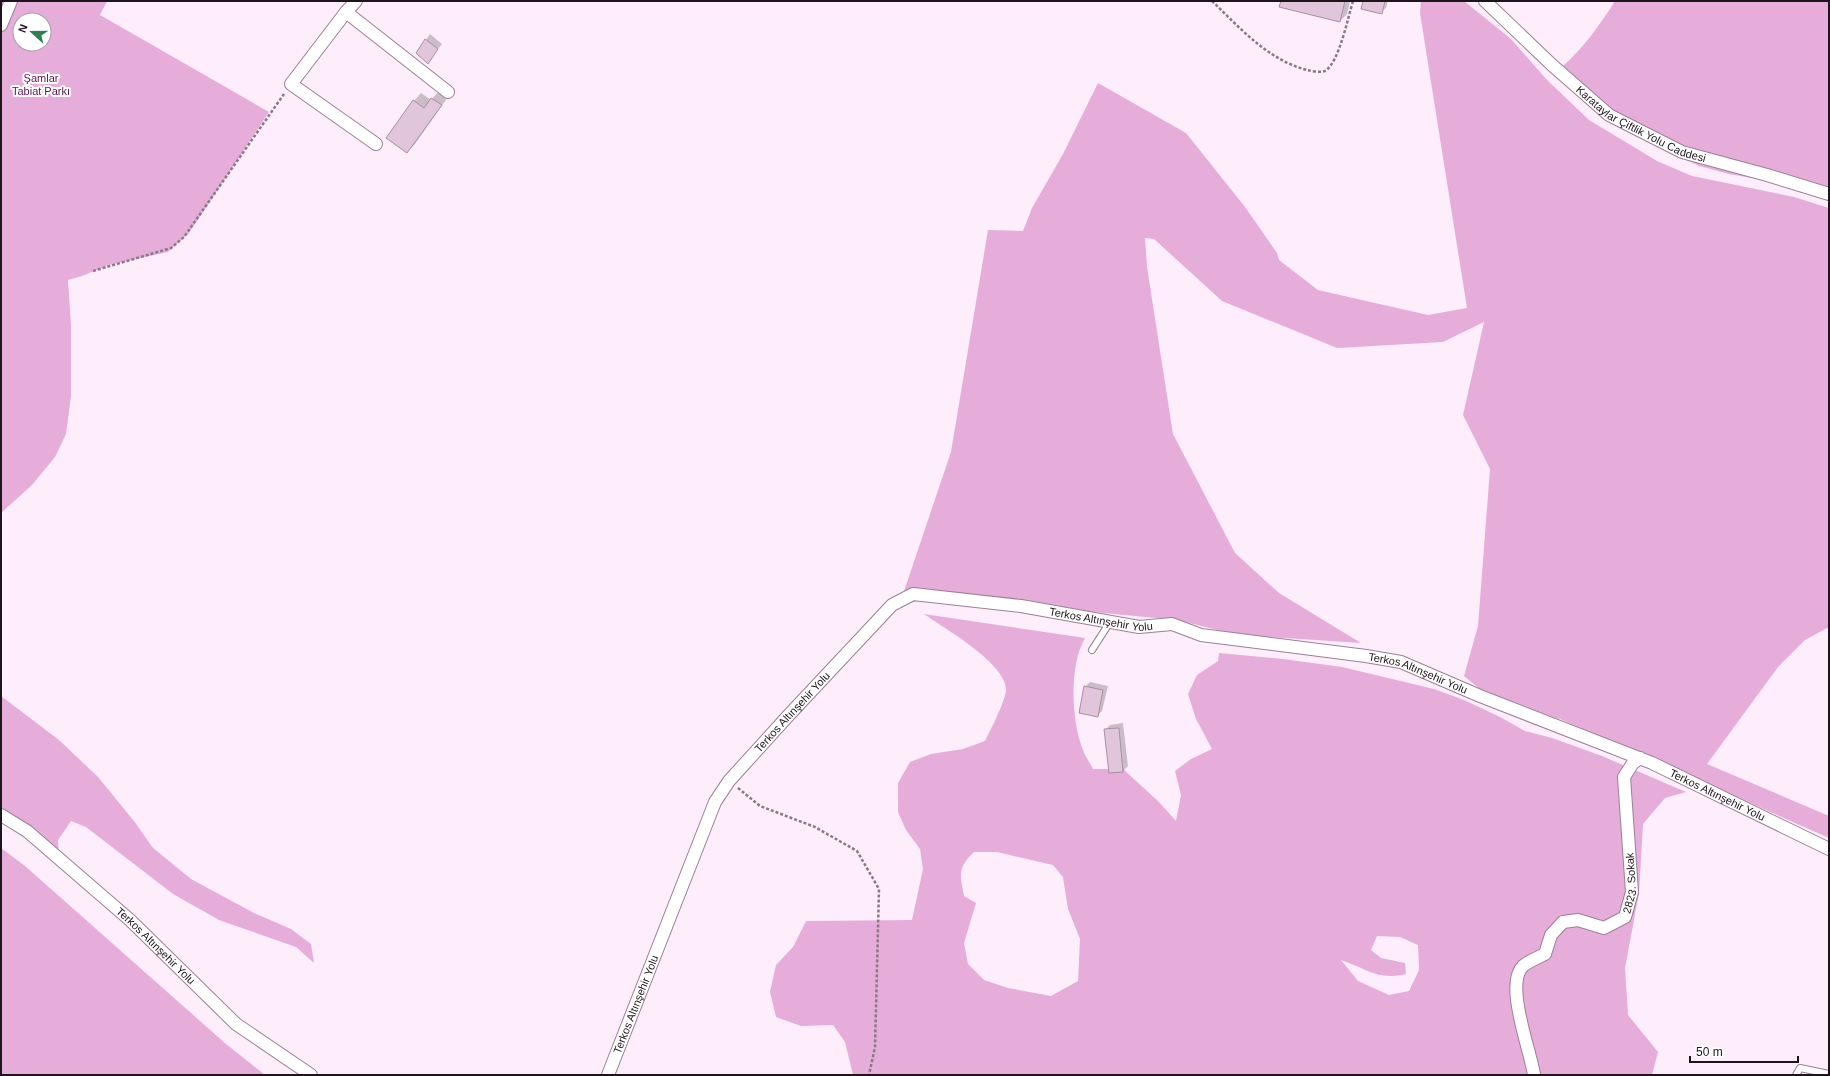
<svg xmlns="http://www.w3.org/2000/svg" width="1830" height="1076" font-family="Arial,sans-serif">
<rect width="100%" height="100%" fill="#feedfa"/>
<g fill="#e7adda" fill-rule="evenodd">
<path d="M 1,1 L 107,1 L 100,15 L 269,112 L 189,233 L 168,252 L 109,265 L 82,276 L 68,280 L 71,326 L 71,396 L 66,434 L 55,457 L 32,485 L 1,513 ZM 20,20 L 44,20 L 44,44 L 20,44 Z"/>
<polygon points="1421,1 1464,1 1511,39 1547,80 1589,120 1657,161 1692,176 1794,197 1829,208 1829,629 1827,628 1805,640 1778,667 1707,764 1829,816 1829,838 1560,719 1515,710 1487,695 1464,676 1478,626 1490,469 1463,415 1484,322 1443,342 1337,348 1222,301 1154,239 1145,238 1147,267 1173,434 1235,553 1279,593 1361,643 1238,635 1177,620 967,600 921,600 899,606 951,452 988,230 1023,231 1032,208 1063,154 1098,83 1186,133 1245,207 1277,253 1279,260 1318,290 1428,315 1467,308 1420,13"/>
<path d="M 1615,1 L 1829,1 L 1829,199 L 1781,183 L 1729,174 L 1699,166 L 1636,136 L 1593,106 L 1563,66 C 1584,47 1600,25 1615,1 Z"/>
<path d="M 924,614 L 1085,638 C 1069,665 1071,720 1083,750 C 1085,756 1090,763 1093,769 L 1123,769 L 1159,802 L 1176,821 L 1181,795 L 1175,771 L 1191,759 L 1212,749 L 1196,719 L 1188,694 L 1197,675 L 1218,661 L 1219,653 L 1283,659 L 1342,667 L 1434,689 L 1464,700 L 1500,717 L 1525,731 L 1552,738 L 1602,756 L 1686,792 L 1665,798 L 1643,824 L 1639,893 L 1625,968 L 1628,1015 L 1658,1052 L 1652,1075 L 853,1075 L 845,1042 L 833,1025 L 801,1026 L 776,1017 L 770,992 L 776,965 L 793,947 L 806,921 L 912,920 L 923,869 L 920,849 L 906,830 L 898,812 L 898,783 L 910,762 L 931,754 L 963,749 L 985,741 C 991,729 1005,702 1006,690 C 1007,664 944,628 924,614 ZM 974,852 L 997,852 L 1053,865 L 1063,877 L 1068,909 L 1080,939 L 1078,981 L 1051,996 L 1008,988 L 984,980 L 968,964 L 964,943 L 976,903 L 964,896 C 960,875 957,868 974,852 ZM 1377,936 L 1400,937 L 1418,945 L 1419,970 L 1409,991 L 1389,995 L 1358,981 L 1341,960 C 1366,968 1377,981 1406,974 L 1405,963 L 1381,958 L 1371,950 Z"/>
<polygon points="1,696 59,740 98,777 134,821 153,848 191,879 254,913 291,929 311,944 314,963 296,947 219,920 173,894 86,827 71,821 58,840 59,856 1,808"/>
<polygon points="1,848 25,866 226,1044 265,1075 1,1075"/>
</g>
<g fill="#0003">
<polygon points="1282,1 1350,1 1347,14 1340,21"/>
<polygon points="1364,1 1388,1 1386,8 1381,12"/>
<polygon points="430,34 442,44 428,62 417,53"/>
<polygon points="439,91 448,97 415,144 407,152 414,101 421,93 431,100"/>
<polygon points="1090,682 1108,686 1102,711 1097,716 1085,687"/>
<polygon points="1123,723 1128,766 1123,771 1110,772 1105,730 1110,725"/>
</g>
<g fill="#e1c5da" stroke="#aa8fa3">
<polygon points="1281,1 1345,1 1340,22 1279,7"/>
<polygon points="1363,1 1385,1 1382,14 1361,9"/>
<polygon points="425,39 438,49 428,64 416,53"/>
<polygon points="431,98 442,105 407,153 386,138 413,100 424,108"/>
<polygon points="1084,686 1103,690 1098,717 1079,713"/>
<polygon points="1119,728 1123,772 1109,773 1104,729"/>
</g>
<g fill="none" stroke-linecap="round" stroke-linejoin="round">
<g stroke="#9b8195" stroke-width="8">
<g id="service">
<polyline points="1092,650 1110,622"/>
<polyline points="1796,1075 1800,1068 1829,1074"/>
</g>
</g>
<g stroke="#9b8195" stroke-width="14">
<g id="minor">
<polyline points="356,1 346,12 448,92"/>
<path id="s1" d="M 1485,1 L 1552,65 L 1609,115 L 1682,152 L 1767,175 L 1829,194"/>
<polyline points="346,12 291,84 376,144"/>
<polyline points="1,25 11,1"/>
<path id="s2" d="M 1,815 L 27,831 L 130,920 L 236,1024 L 311,1075"/>
<path id="s3" d="M 608,1075 L 715,802 L 729,781 L 787,717 L 892,605 L 913,594 L 1021,606 L 1139,627 L 1172,624 L 1201,635 L 1366,656 L 1401,662 L 1480,696 L 1652,763 L 1829,849"/>
<path id="s4" d="M 1534,1075 C 1531,1052 1504,984 1523,966 C 1529,961 1539,957 1545,954 L 1551,935 L 1563,922 L 1578,920 L 1604,928 L 1625,917 L 1632,892 L 1624,777 L 1633,763 L 1640,758"/>
</g>
</g>
<g stroke="#877a84" stroke-width="2.5" stroke-dasharray="3 2" stroke-linecap="butt">
<path d="M 1212,1 C 1240,28 1268,60 1307,70 C 1312,71 1320,73 1325,71 C 1339,63 1348,17 1353,1"/>
<polyline points="93,271 171,248 184,237 284,94"/>
<polyline points="738,788 760,806 815,827 857,851 879,889 875,1047 869,1075"/>
</g>
<use href="#service" stroke="#fff" stroke-width="6"/>
<use href="#minor" stroke="#fff" stroke-width="12"/>
</g>
<g text-anchor="middle" dominant-baseline="central" stroke-width="4" stroke-linejoin="round" paint-order="stroke">
<g font-size="11" fill="#5d1553" stroke="#fff">
<text x="41" y="78">Şamlar<tspan x="41" dy="13">Tabiat Parkı</tspan></text>
</g>
<g font-size="11" fill="#1e141b" stroke="#fff">
<text stroke="none"><textPath href="#s1" startOffset="201">Karataylar Çiftlik Yolu Caddesi</textPath></text>
<text stroke="none"><textPath href="#s3" startOffset="772">Terkos Altınşehir Yolu</textPath></text>
<text stroke="none"><textPath href="#s3" startOffset="1096">Terkos Altınşehir Yolu</textPath></text>
<text stroke="none"><textPath href="#s3" startOffset="412">Terkos Altınşehir Yolu</textPath></text>
<text stroke="none"><textPath href="#s3" startOffset="1420">Terkos Altınşehir Yolu</textPath></text>
<text stroke="none"><textPath href="#s4" startOffset="276">2823. Sokak</textPath></text>
<text stroke="none"><textPath href="#s2" startOffset="203">Terkos Altınşehir Yolu</textPath></text>
<text stroke="none"><textPath href="#s3" startOffset="76">Terkos Altınşehir Yolu</textPath></text>
</g>
</g>
<rect width="1830" height="1076" fill="none" stroke="#1e141b" stroke-width="4"/>
<g transform="translate(32 32) rotate(291)"><circle r="19" fill="#ffffff" stroke="#a5a1a4"/>
<path d="M0-3L7 15L0 10L-7 15Z" fill="#2e7f50"/>
<text y="-6" font-size="11" font-weight="bold" text-anchor="middle" fill="#1e141b">N</text>
</g>
<path d="M1690 1056v6h108v-6" fill="none" stroke="#1e141b" stroke-width="2"/>
<text x="1696" y="1056" font-size="12" fill="#1e141b" stroke="#ffffff" stroke-width="3" paint-order="stroke">50 m</text>
</svg>
